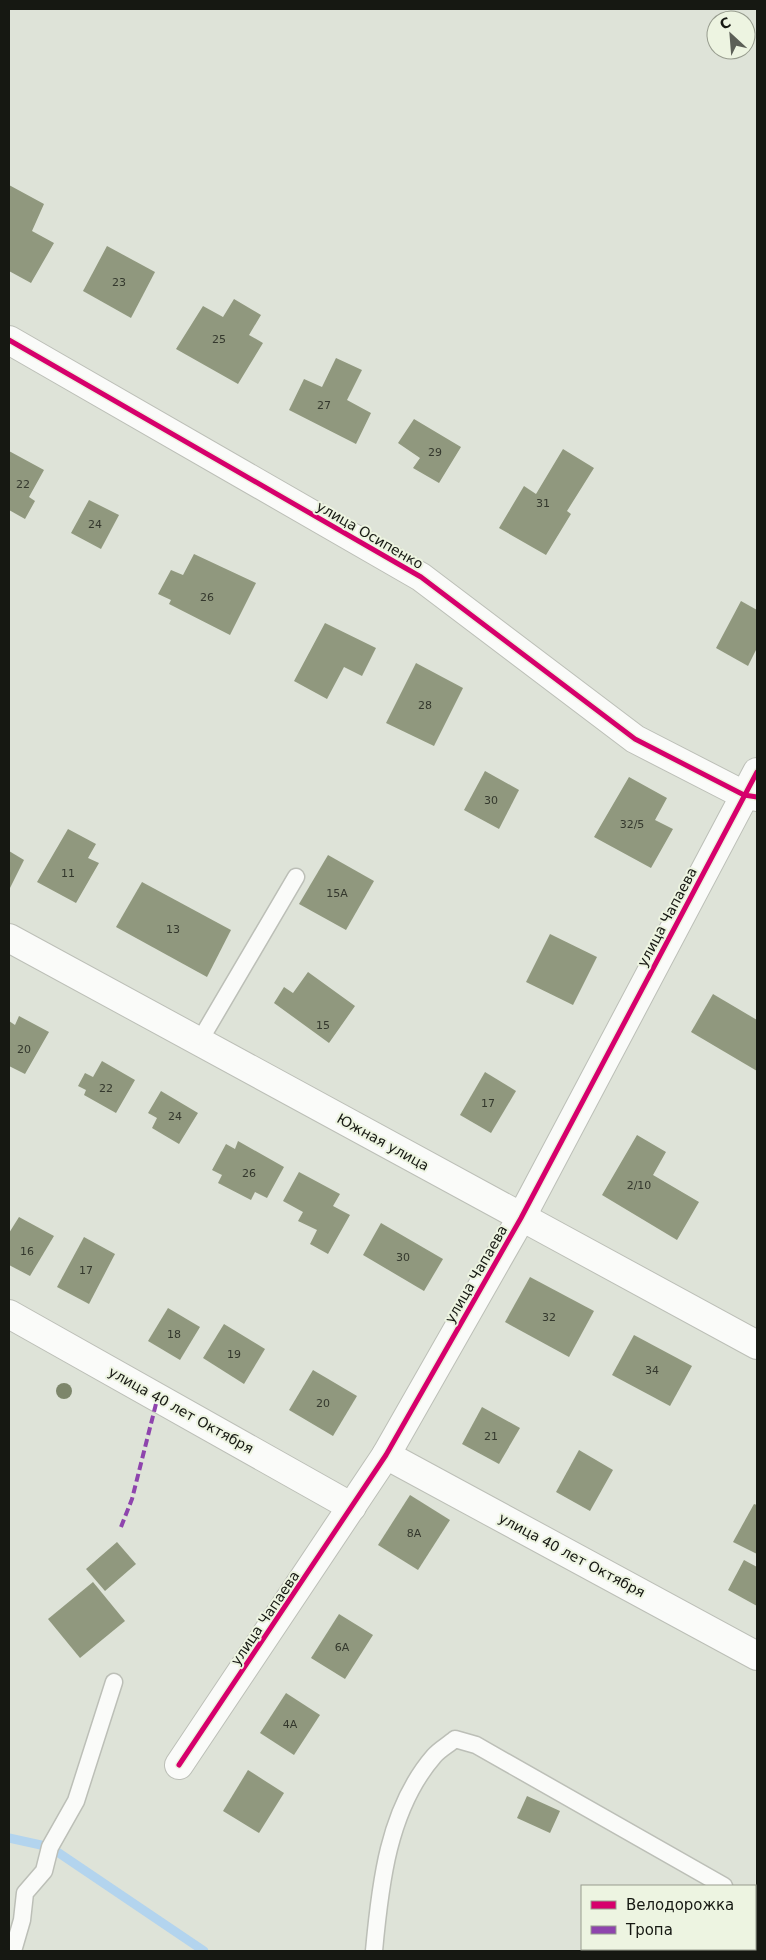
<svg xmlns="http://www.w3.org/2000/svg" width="766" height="1960" font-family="'DejaVu Sans',sans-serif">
<rect width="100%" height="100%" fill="#dee3d8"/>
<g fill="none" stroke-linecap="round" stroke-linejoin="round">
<polyline stroke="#b3d4ee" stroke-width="9" points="9,1838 50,1847 204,1951"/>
</g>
<g fill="#90987e">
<polygon points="9,185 44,204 32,231 54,243 31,283 9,271"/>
<polygon points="107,246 155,272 131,318 83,291"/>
<polygon points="234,299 261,315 249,335 263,343 238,384 176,349 203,306 223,317"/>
<polygon points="336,358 362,370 347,400 371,413 356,444 289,410 304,379 322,387"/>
<polygon points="414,419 461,447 439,483 413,468 420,458 398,443"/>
<polygon points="563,449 594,468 567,511 571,514 546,555 499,528 524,486 536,494"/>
<polygon points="9,451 44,470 29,497 35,501 25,519 9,510"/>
<polygon points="89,500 119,515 101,549 71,533"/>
<polygon points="194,554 256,583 230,635 169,604 171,600 158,594 171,570 183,575"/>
<polygon points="741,601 757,610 757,648 748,666 716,648"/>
<polygon points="325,623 376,648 362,676 344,667 327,699 294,681"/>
<polygon points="416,663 463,688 434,746 386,723"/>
<polygon points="485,771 519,790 499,829 464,810"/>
<polygon points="629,777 667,798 655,820 673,829 651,868 594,837"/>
<polygon points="68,829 96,844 88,858 99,863 76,903 37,882"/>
<polygon points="9,851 24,860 9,890"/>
<polygon points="328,855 374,881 346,930 299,904"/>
<polygon points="142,882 231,930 207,977 116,927"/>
<polygon points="550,934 597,957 573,1005 526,982"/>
<polygon points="308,972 355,1006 329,1043 274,1003 284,987 293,993"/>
<polygon points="713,994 757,1020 757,1071 691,1032"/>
<polygon points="19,1016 49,1032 25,1074 9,1066 9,1021 15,1025"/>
<polygon points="102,1061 135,1080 116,1113 84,1095 86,1090 78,1086 85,1073 93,1077"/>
<polygon points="485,1072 516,1091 491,1133 460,1115"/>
<polygon points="161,1091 198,1113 179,1144 152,1128 157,1118 148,1113"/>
<polygon points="637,1135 666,1152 653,1175 699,1202 677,1240 602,1195"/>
<polygon points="238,1141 284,1167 267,1198 255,1192 251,1200 218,1183 222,1175 212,1170 226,1144 235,1149"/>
<polygon points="299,1172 340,1194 333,1206 350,1215 328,1254 310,1244 317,1230 298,1221 303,1212 283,1201"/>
<polygon points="19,1217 54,1236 30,1276 9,1265 9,1233"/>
<polygon points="381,1223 443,1259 424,1291 363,1255"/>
<polygon points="84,1237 115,1254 89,1304 57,1287"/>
<polygon points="530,1277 594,1311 569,1357 505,1322"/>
<polygon points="168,1308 200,1327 180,1360 148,1341"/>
<polygon points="224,1324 265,1349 244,1384 203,1358"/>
<polygon points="634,1335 692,1366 670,1406 612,1375"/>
<polygon points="313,1370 357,1396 333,1436 289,1410"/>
<polygon points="482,1407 520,1428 499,1464 462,1444"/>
<polygon points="579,1450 613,1470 590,1511 556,1492"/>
<polygon points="410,1495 450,1520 418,1570 378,1545"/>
<polygon points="754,1504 757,1505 757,1554 733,1542"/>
<polygon points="117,1542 136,1564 105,1591 86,1569"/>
<polygon points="744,1560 757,1567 757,1606 728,1590"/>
<polygon points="93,1582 125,1621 80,1658 48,1619"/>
<polygon points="339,1614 373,1635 345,1679 311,1658"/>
<polygon points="286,1693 320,1715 294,1755 260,1733"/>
<polygon points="248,1770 284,1793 259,1833 223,1811"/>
<polygon points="527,1796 560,1811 550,1833 517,1818"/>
</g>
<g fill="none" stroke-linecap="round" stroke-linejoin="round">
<g stroke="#bcbfb7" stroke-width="19">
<g id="service">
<polyline points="199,1042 296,877"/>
<polyline points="755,1904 757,1905"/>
<polyline points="13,1951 22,1920 25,1893 44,1871 50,1847 76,1801 114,1682"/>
<path d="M 374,1951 C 380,1885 388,1809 434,1756 C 439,1750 448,1745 455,1739 L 476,1745 L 724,1886"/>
</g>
</g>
<g stroke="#bcbfb7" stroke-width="30">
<g id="minor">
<polyline points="9,340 421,577 635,739 744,795 757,797"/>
<polyline points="9,1314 352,1507"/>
<polyline points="386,1455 757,1656"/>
<polyline points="179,1765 386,1455 521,1218 757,772"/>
</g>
</g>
<g stroke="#bcbfb7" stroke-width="30">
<polyline id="tertiary" points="9,938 757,1345"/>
</g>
<use href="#service" stroke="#fafbf9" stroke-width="16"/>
<use href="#minor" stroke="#fafbf9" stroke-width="28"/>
<use href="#tertiary" stroke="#fafbf9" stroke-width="28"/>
<polyline stroke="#8e44ad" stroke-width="4" stroke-dasharray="8 4" stroke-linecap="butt" points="121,1527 132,1499 158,1396"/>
<g stroke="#edf4e1" stroke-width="8">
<g id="cycleway">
<polyline points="9,340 421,577 635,739 744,795 757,797"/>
<polyline points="179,1765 386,1455 521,1218 757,772"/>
</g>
</g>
<use href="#cycleway" stroke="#d6006c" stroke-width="5"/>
</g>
<circle fill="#7d866b" cx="64" cy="1391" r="8"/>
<g text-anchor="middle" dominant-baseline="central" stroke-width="4" stroke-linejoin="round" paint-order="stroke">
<g font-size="11" fill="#34382d">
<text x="119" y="282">23</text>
<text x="219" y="339">25</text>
<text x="324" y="405">27</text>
<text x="435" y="452">29</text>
<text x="23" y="484">22</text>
<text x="543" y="503">31</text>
<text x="95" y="524">24</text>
<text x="207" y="597">26</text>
<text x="425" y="705">28</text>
<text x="491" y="800">30</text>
<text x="632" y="824">32/5</text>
<text x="68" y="873">11</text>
<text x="337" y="893">15А</text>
<text x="173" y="929">13</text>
<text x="323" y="1025">15</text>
<text x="24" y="1049">20</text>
<text x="106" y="1088">22</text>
<text x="488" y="1103">17</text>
<text x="175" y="1116">24</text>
<text x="249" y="1173">26</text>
<text x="639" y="1185">2/10</text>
<text x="27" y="1251">16</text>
<text x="403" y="1257">30</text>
<text x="86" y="1270">17</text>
<text x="549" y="1317">32</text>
<text x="174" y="1334">18</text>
<text x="234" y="1354">19</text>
<text x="652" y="1370">34</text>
<text x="323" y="1403">20</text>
<text x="491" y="1436">21</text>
<text x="414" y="1533">8А</text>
<text x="342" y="1647">6А</text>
<text x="290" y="1724">4А</text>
</g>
<g font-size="14" fill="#161812" stroke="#edf4e1">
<text transform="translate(370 535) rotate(30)">улица Осипенко</text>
<text transform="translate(667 917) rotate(-62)">улица Чапаева</text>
<text transform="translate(383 1142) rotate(29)">Южная улица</text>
<text transform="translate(476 1274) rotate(-60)">улица Чапаева</text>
<text transform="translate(181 1410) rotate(29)">улица 40 лет Октября</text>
<text transform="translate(572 1555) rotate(28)">улица 40 лет Октября</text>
<text transform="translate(265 1618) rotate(-56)">улица Чапаева</text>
</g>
</g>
<rect width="766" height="1960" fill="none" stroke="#161812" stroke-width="20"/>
<rect x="581" y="1885" width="175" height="65" fill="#edf4e1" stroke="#979c8e"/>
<rect x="591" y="1901" width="25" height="8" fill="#d6006c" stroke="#979c8e"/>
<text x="626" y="1910" font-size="15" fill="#161812">Велодорожка</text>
<rect x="591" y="1926" width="25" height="8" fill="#8e44ad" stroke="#979c8e"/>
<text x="626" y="1935" font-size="15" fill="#161812">Тропа</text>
<g transform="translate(731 35) rotate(334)"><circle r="24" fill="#edf4e1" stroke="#979c8e"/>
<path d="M0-4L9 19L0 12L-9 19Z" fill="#5c5f57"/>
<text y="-8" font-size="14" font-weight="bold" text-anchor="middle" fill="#161812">С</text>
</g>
</svg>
